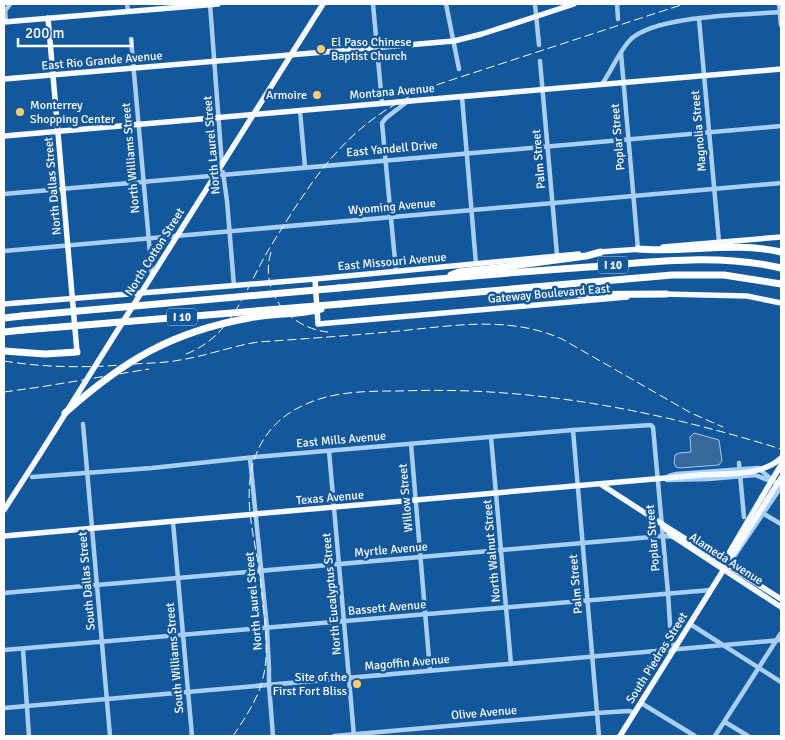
<svg xmlns="http://www.w3.org/2000/svg" width="785" height="740" font-family="Signika,sans-serif">
<rect width="100%" height="100%" fill="#13589d"/>
<polygon fill="#38699b" stroke="#9bccf7" points="694,433 719,440 722,461 719,465 680,468 676,467 674,463 675,455 679,453 691,452 690,437"/>
<g fill="none" stroke-linecap="round" stroke-linejoin="round">
<g stroke="#a9d0f4" stroke-width="4.5">
<polyline points="127,4 128,11"/>
<polyline points="210,4 222,165"/>
<polyline points="373,4 382,103"/>
<polyline points="446,4 459,69"/>
<polyline points="535,4 539,45"/>
<polyline points="617,4 618,19"/>
<polyline points="779,4 781,25"/>
<polyline points="699,19 719,242"/>
<polyline points="6,22 5,11 10,4"/>
<polyline points="131,39 152,276"/>
<polyline points="621,53 638,249"/>
<polyline points="540,61 557,255"/>
<path d="M 602,84 C 612,70 619,51 631,39 C 657,15 745,15 781,12"/>
<polyline points="462,97 476,264"/>
<polyline points="300,111 305,167"/>
<polyline points="223,172 227,201 234,286"/>
<polyline points="4,194 781,126"/>
<polyline points="4,251 781,183"/>
<polyline points="396,271 382,123 386,118 408,101"/>
<polyline points="83,424 110,736"/>
<polyline points="573,430 599,736"/>
<polyline points="491,437 511,664"/>
<polyline points="411,444 430,671"/>
<polyline points="329,451 354,736"/>
<polyline points="250,458 267,628 269,669 269,685 273,736"/>
<polyline points="739,463 744,517"/>
<polyline points="669,476 676,474 758,468 781,487"/>
<polyline points="32,477 152,468 255,457 573,430 651,425 653,427 668,593 671,640 675,649"/>
<polyline points="667,480 708,479 755,475 773,482"/>
<polyline points="764,514 781,524"/>
<polyline points="173,522 192,736"/>
<polyline points="733,558 781,487"/>
<polyline points="4,593 663,536 676,537"/>
<polyline points="690,624 781,682"/>
<polyline points="23,649 29,736"/>
<polyline points="4,650 711,590"/>
<polyline points="641,703 695,736"/>
<polyline points="4,708 781,640"/>
<polyline points="725,722 748,736"/>
<polyline points="334,736 597,713 629,711 635,713"/>
<polyline points="715,736 781,633"/>
</g>
<g stroke="#f6faff" stroke-width="5.5">
<polyline points="48,18 77,352"/>
<polyline points="4,22 218,4"/>
<polyline points="4,79 454,41 482,34 574,4"/>
<polyline points="4,136 781,69"/>
<polyline points="663,247 781,237"/>
<polyline points="599,252 642,249"/>
<polyline points="315,279 318,324 627,297"/>
<polyline points="664,294 747,296 781,303"/>
<polyline points="4,304 315,279 579,254"/>
<polyline points="114,336 323,4"/>
<polyline points="602,485 662,524 781,599"/>
<polyline points="4,510 40,454"/>
<polyline points="663,526 674,537 781,607"/>
<polyline points="4,536 700,475"/>
<polyline points="722,565 762,497"/>
<polyline points="620,736 767,500"/>
</g>
<g stroke="#fff" stroke-width="7">
<path d="M 638,249 C 686,253 734,241 781,252"/>
<polyline points="451,275 459,272 505,267 586,256 601,252"/>
<path d="M 339,288 C 422,280 505,273 588,267 C 653,262 718,253 781,268"/>
<polyline points="498,294 530,295 666,294"/>
<polyline points="341,304 672,275 724,275 781,284"/>
<polyline points="4,318 22,316"/>
<polyline points="4,332 23,330"/>
<polyline points="4,351 45,354 77,352"/>
</g>
<g stroke="#fff" stroke-width="1" stroke-dasharray="9 4" stroke-linecap="butt">
<path d="M 271,252 C 259,292 289,328 328,332"/>
<path d="M 186,354 C 233,336 245,289 269,249 C 315,175 348,120 433,86 L 684,4"/>
<path d="M 4,361 C 47,368 90,368 134,364 C 149,363 165,363 180,360 C 206,356 232,346 258,342 C 302,339 345,336 388,332 C 447,327 506,314 562,339 L 691,413 L 723,427"/>
<polyline points="4,392 40,387 149,369"/>
<path d="M 233,736 C 243,721 254,705 260,688 C 270,660 266,632 263,604 C 261,588 260,572 257,557 C 252,529 246,501 251,473 C 256,442 276,417 304,405 C 333,391 368,391 400,391 C 532,386 655,410 781,449"/>
</g>
<g stroke="#f6faff" stroke-width="5.5">
<polyline points="40,454 114,336"/>
<path d="M 700,475 C 725,473 761,477 781,458"/>
<polyline points="762,497 781,465"/>
<polyline points="767,500 781,478"/>
</g>
<g stroke="#fff" stroke-width="7">
<polyline points="22,316 339,288"/>
<polyline points="23,330 341,304"/>
<path d="M 65,413 C 123,361 171,332 249,318 C 273,313 298,315 321,309"/>
</g>
</g>
<g fill="#ffcb6c" stroke="#13589d" stroke-width="2">
<circle cx="321" cy="49" r="5"/>
<circle cx="317" cy="95" r="5"/>
<circle cx="20" cy="112" r="5"/>
<circle cx="357" cy="684" r="5"/>
</g>
<g text-anchor="middle" dominant-baseline="central" stroke-width="5" stroke-linejoin="round" paint-order="stroke">
<g fill="#13589d" stroke="#b8cde2" stroke-width="1">
<rect x="598" y="256.5" width="30" height="17" rx="4"/>
<rect x="167" y="308.5" width="30" height="17" rx="4"/>
</g>
<g font-size="11" font-weight="bold" fill="#fff">
<text x="613" y="265">I 10</text>
<text x="182" y="317">I 10</text>
</g>
<g font-size="12" fill="#fff" stroke="#13589d" text-anchor="start">
<text x="331" y="42">El Paso Chinese<tspan x="331" dy="14">Baptist Church</tspan></text>
<text x="307" y="95" text-anchor="end">Armoire</text>
<text x="30" y="105">Monterrey<tspan x="30" dy="14">Shopping Center</tspan></text>
<text x="347" y="677" text-anchor="end">Site of the<tspan x="347" dy="14">First Fort Bliss</tspan></text>
</g>
<g font-size="12" fill="#fff" stroke="#13589d">
<text transform="translate(102 61) rotate(-5)">East Rio Grande Avenue</text>
<text transform="translate(392 92) rotate(-5)">Montana Avenue</text>
<text transform="translate(699 131) rotate(-95)">Magnolia Street</text>
<text transform="translate(618 137) rotate(-95)">Poplar Street</text>
<text transform="translate(212 145) rotate(-95)">North Laurel Street</text>
<text transform="translate(392 149) rotate(-5)">East Yandell Drive</text>
<text transform="translate(131 158) rotate(-95)">North Williams Street</text>
<text transform="translate(539 159) rotate(-95)">Palm Street</text>
<text transform="translate(53 186) rotate(-95)">North Dallas Street</text>
<text transform="translate(392 207) rotate(-5)">Wyoming Avenue</text>
<text transform="translate(155 252) rotate(-58)">North Cotton Street</text>
<text transform="translate(392 262) rotate(-5)">East Missouri Avenue</text>
<text transform="translate(549 294) rotate(-5)">Gateway Boulevard East</text>
<text transform="translate(341 440) rotate(-5)">East Mills Avenue</text>
<text transform="translate(330 498) rotate(-5)">Texas Avenue</text>
<text transform="translate(406 498) rotate(-95)">Willow Street</text>
<text transform="translate(653 538) rotate(-95)">Poplar Street</text>
<text transform="translate(391 550) rotate(-5)">Myrtle Avenue</text>
<text transform="translate(492 551) rotate(-95)">North Walnut Street</text>
<text transform="translate(726 559) rotate(33)">Alameda Avenue</text>
<text transform="translate(87 581) rotate(-95)">South Dallas Street</text>
<text transform="translate(576 584) rotate(-95)">Palm Street</text>
<text transform="translate(332 594) rotate(-95)">North Eucalyptus Street</text>
<text transform="translate(254 601) rotate(-95)">North Laurel Street</text>
<text transform="translate(387 608) rotate(-5)">Bassett Avenue</text>
<text transform="translate(175 658) rotate(-95)">South Williams Street</text>
<text transform="translate(657 658) rotate(-58)">South Piedras Street</text>
<text transform="translate(407 663) rotate(-5)">Magoffin Avenue</text>
<text transform="translate(484 713) rotate(-5)">Olive Avenue</text>
</g>
</g>
<rect width="785" height="740" fill="none" stroke="#ffffff" stroke-width="10"/>
<path d="M18 38v8h114v-8" fill="none" stroke="#ffffff" stroke-width="2.5"/>
<text x="25" y="38" font-size="15" fill="#ffffff" stroke="#13589d" stroke-width="4" paint-order="stroke">200 m</text>
</svg>
